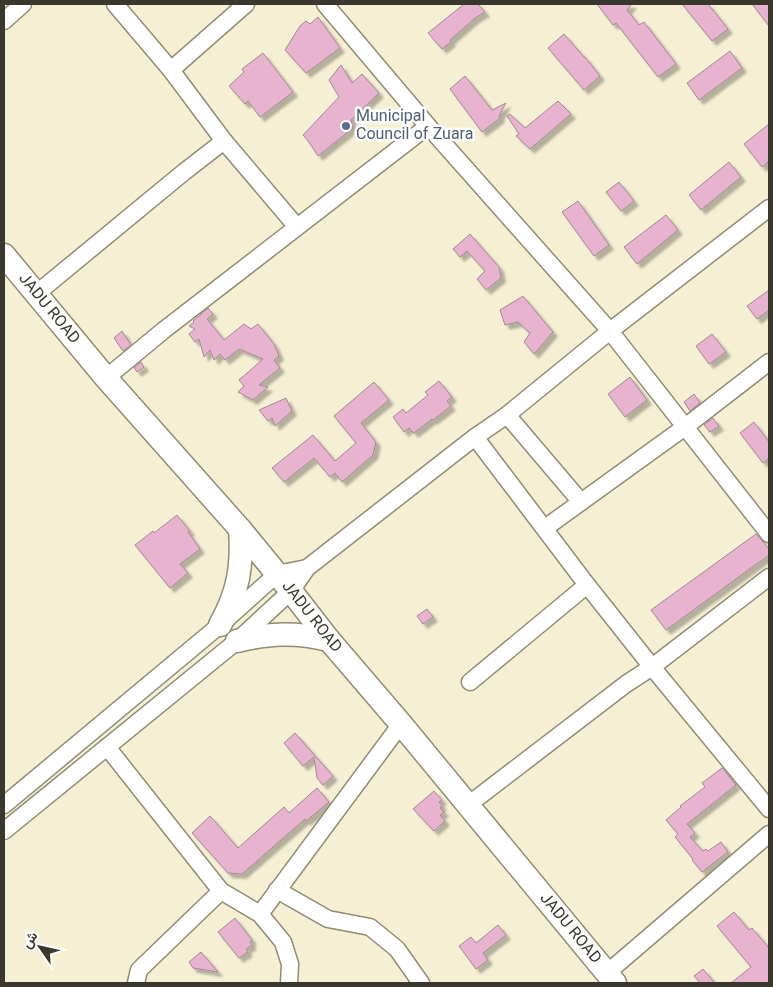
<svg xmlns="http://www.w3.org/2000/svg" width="773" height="987" font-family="Georgia,Vazirmatn,serif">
<defs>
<filter id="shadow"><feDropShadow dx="4.5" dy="4.5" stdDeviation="1" flood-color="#0004"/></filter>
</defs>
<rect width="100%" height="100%" fill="#f5efd4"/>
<g fill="#e8b3ce" stroke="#a28895" filter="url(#shadow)">
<polygon points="464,4 478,4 485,12 475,18 450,40 451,42 442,49 428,33"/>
<polygon points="597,4 632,4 627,10 639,25 644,22 676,64 658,77 616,23 613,25"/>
<polygon points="682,4 708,4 728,29 712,41"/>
<polygon points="752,4 769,4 769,26"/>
<polygon points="318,17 340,48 306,73 285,50 300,26 306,21 310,24"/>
<polygon points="564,34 584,57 585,57 600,76 584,90 548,48"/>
<polygon points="730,51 742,68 699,100 687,83"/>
<polygon points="263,53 293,92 260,117 248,101 245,104 229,86 244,72 242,69"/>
<polygon points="341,65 352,83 362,74 379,93 351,120 353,128 318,156 309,142 303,135 339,97 329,80"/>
<polygon points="465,76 492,110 506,103 499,116 500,118 482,132 450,89"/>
<polygon points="558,101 571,114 530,149 516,136 519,134 507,116 510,114 525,128"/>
<polygon points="769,124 769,161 762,167 744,144"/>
<polygon points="729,162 741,177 701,210 689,195"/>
<polygon points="619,182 634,201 621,211 606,192"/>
<polygon points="578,201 609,245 594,256 562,212"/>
<polygon points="666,215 678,230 637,264 624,247"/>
<polygon points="470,234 499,267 501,278 486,290 477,279 485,271 467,251 460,257 453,249"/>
<polygon points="769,290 769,310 757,319 747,306"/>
<polygon points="523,296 553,332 534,354 524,342 530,333 518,322 505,325 500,310"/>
<polygon points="208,308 213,314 207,319 224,340 244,324 251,329 258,324 274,344 279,356 274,360 280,368 259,385 268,387 253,400 238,392 244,386 239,380 263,359 239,349 225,360 220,354 214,360 210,350 204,357 199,339 195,342 189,334 195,329 189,326 194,322 193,321"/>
<polygon points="122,331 131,345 123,351 114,338"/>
<polygon points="712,334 726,352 709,364 696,346"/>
<polygon points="141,362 144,367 137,372 134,368"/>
<polygon points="630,377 647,400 625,417 608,394"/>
<polygon points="439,381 452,397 447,401 451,406 433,420 432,419 414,433 409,428 404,432 393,417 403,409 406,413 428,395 425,392"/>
<polygon points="374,382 389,400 361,423 376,442 373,455 342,482 335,473 330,477 314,458 284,482 272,468 313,435 335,461 356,443 334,416"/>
<polygon points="694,394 700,403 690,411 684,402"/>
<polygon points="286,398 292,411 275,426 272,418 268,421 259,410"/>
<polygon points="713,418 719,426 710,432 704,425"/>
<polygon points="754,422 769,442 769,458 763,463 740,433"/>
<polygon points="177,515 190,531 188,532 200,549 180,564 188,573 170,588 135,545 153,531 154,533"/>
<polygon points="756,534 769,549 769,555 666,630 651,610"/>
<polygon points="427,609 433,617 423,624 417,616"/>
<polygon points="295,733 333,776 323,785 317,778 314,757 303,766 284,743"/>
<polygon points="722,768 736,785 687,824 695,833 690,837 703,851 706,849 708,851 721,842 728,852 702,872 692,860 693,859 675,837 678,834 666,820 681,807 680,806 705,787 702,783"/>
<polygon points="317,788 329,802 306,821 305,819 242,874 228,873 192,833 210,816 238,848 284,807 289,813"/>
<polygon points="434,791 442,800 439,802 442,806 440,808 444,812 440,815 445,821 434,831 413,809"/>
<polygon points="734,912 749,930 752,928 769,948 769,983 731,983 751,967 717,926"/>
<polygon points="235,918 252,940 250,942 252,945 246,949 248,952 239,958 218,932"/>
<polygon points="498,925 506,935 483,953 488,960 476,969 459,946 471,937 476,943"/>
<polygon points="201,952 218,972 193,968 189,962"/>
<polygon points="703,969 715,983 700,983 694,976"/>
</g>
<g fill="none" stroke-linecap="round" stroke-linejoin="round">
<g stroke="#928c74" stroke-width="19">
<g id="minor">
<polyline points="115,4 171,70"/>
<polyline points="325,4 428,126"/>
<polyline points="4,21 23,4"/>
<polyline points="224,141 297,227"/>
<polyline points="36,294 184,172 224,141 171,70 246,4"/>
<polyline points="106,378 164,330 428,126 610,331 769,534"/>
<polyline points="507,415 581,502"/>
<polyline points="475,437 587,585 652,667 769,809"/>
<polyline points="545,528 685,427 769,362"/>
<polyline points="470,682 587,585"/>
<polyline points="107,747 221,891 260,914"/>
<polyline points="4,805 220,625 277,574 307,568"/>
<polyline points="468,805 626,684 652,667 769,577"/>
<polyline points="4,831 237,641 291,591 307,568 475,437 507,415 610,331 769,208"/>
<polyline points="277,890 328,919 370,927 397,949 421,983"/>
<polyline points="607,973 769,834"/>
<polyline points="136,983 139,970 221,891"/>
<polyline points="289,983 290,964 283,942 260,914 401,724"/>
</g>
</g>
<g stroke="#928c74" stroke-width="25">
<g id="highway">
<path id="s1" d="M 4,255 L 106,378 L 240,529 L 291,591 L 329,640 L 401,724 L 615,983"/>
<path d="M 220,625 C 238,593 243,566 240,529"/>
<path d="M 237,641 C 270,633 296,632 329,640"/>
</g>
</g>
<use href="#minor" stroke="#fff" stroke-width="16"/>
<use href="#highway" stroke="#fff" stroke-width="22"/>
</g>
<circle fill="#5c6f8a" stroke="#fff" stroke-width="2" cx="346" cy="126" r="5"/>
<g text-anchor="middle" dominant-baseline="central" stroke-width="5" stroke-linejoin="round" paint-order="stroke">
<g font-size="16" fill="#4e5e75" stroke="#fff" text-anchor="start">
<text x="356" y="117">Municipal<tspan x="356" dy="18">Council of Zuara</tspan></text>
</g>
<g font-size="16" fill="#3a382e" stroke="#fff">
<text stroke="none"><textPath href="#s1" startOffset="70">JADU ROAD</textPath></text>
<text stroke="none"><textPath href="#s1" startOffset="475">JADU ROAD</textPath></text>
<text stroke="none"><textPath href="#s1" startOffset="880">JADU ROAD</textPath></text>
</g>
</g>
<rect width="773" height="987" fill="none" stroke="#3a382e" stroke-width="10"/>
<g transform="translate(40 947) rotate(304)" stroke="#ffffff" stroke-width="4" paint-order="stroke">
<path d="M0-4L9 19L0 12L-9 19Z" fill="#3a382e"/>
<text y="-8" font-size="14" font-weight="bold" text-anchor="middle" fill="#3a382e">ش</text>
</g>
</svg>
